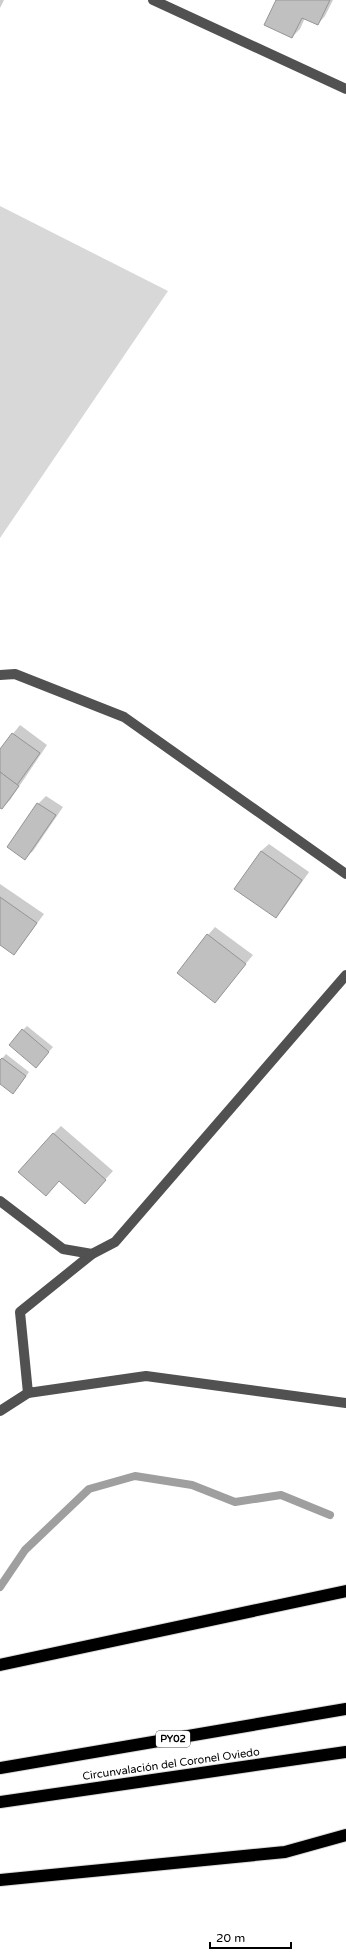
<svg xmlns="http://www.w3.org/2000/svg" width="346" height="1958" font-family="'Varela Round',sans-serif">
<rect width="100%" height="100%" fill="#fff"/>
<polygon fill="#d8d8d8" points="0,206 168,291 0,538"/>
<g fill="#0003">
<polygon points="0,0 4,0 0,8"/>
<polygon points="277,0 333,0 325,16 318,24 305,18 300,29 292,37"/>
<polygon points="20,725 47,745 10,800 2,808 0,806 0,750"/>
<polygon points="46,796 63,807 33,851 25,858 38,804"/>
<polygon points="269,844 309,872 283,909 276,916 261,851"/>
<polygon points="0,884 44,914 21,945 14,953 0,944"/>
<polygon points="215,927 253,955 215,1001 208,935"/>
<polygon points="27,1026 53,1047 40,1062 23,1030"/>
<polygon points="6,1054 29,1072 17,1089 0,1083 0,1061"/>
<polygon points="61,1126 113,1171 92,1194 60,1180 53,1134"/>
</g>
<g fill="none" stroke-linecap="round" stroke-linejoin="round">
<polyline stroke="#9f9f9f" stroke-width="8" points="0,1587 25,1550 89,1489 135,1476 192,1485 235,1502 281,1495 330,1515"/>
</g>
<g fill="#c0c0c0" stroke="#959595">
<polygon points="276,0 330,0 318,25 302,18 292,38 264,25"/>
<polygon points="12,733 40,753 17,785 0,772 0,749"/>
<polygon points="0,772 19,786 2,809 0,808"/>
<polygon points="37,803 56,815 25,860 7,847"/>
<polygon points="261,851 302,880 276,918 234,889"/>
<polygon points="0,897 37,923 14,955 0,945"/>
<polygon points="207,934 246,964 215,1003 177,973"/>
<polygon points="22,1029 49,1052 36,1068 9,1045"/>
<polygon points="2,1058 26,1076 13,1094 0,1084 0,1060"/>
<polygon points="53,1133 106,1180 85,1204 59,1181 46,1196 18,1172"/>
</g>
<g fill="none" stroke-linecap="round" stroke-linejoin="round">
<g stroke="#dbdbdb" stroke-width="14">
<g id="highway">
<polyline points="0,1665 346,1591"/>
<polyline points="0,1768 346,1709"/>
<polyline points="0,1802 346,1752"/>
<polyline points="0,1880 285,1852 346,1835"/>
</g>
</g>
<g stroke="#515151" stroke-width="10">
<polyline points="153,0 346,89"/>
<polyline points="0,675 15,674 124,717 346,874"/>
<polyline points="346,975 115,1242 92,1254 20,1312 28,1393 146,1376 346,1403"/>
<polyline points="0,1201 63,1249 92,1254"/>
<polyline points="0,1411 28,1393"/>
</g>
<use href="#highway" stroke="#000" stroke-width="12"/>
</g>
<g text-anchor="middle" dominant-baseline="central" stroke-width="3" stroke-linejoin="round" paint-order="stroke">
<rect fill="#fff" stroke="#4c4c4c" stroke-width="1" x="156" y="1731" width="34" height="16" rx="3"/>
<g font-size="10" font-weight="bold" fill="#000">
<text x="173" y="1739">PY02</text>
</g>
<g font-size="11" fill="#000" stroke="#fff">
<text transform="translate(171 1764) rotate(-8)">Circunvalación del Coronel Oviedo</text>
</g>
</g>
<path d="M210 1942v6h81v-6" fill="none" stroke="#000000" stroke-width="2"/>
<text x="216" y="1942" font-size="12" fill="#000000" stroke="#ffffff" stroke-width="3" paint-order="stroke">20 m</text>
</svg>
